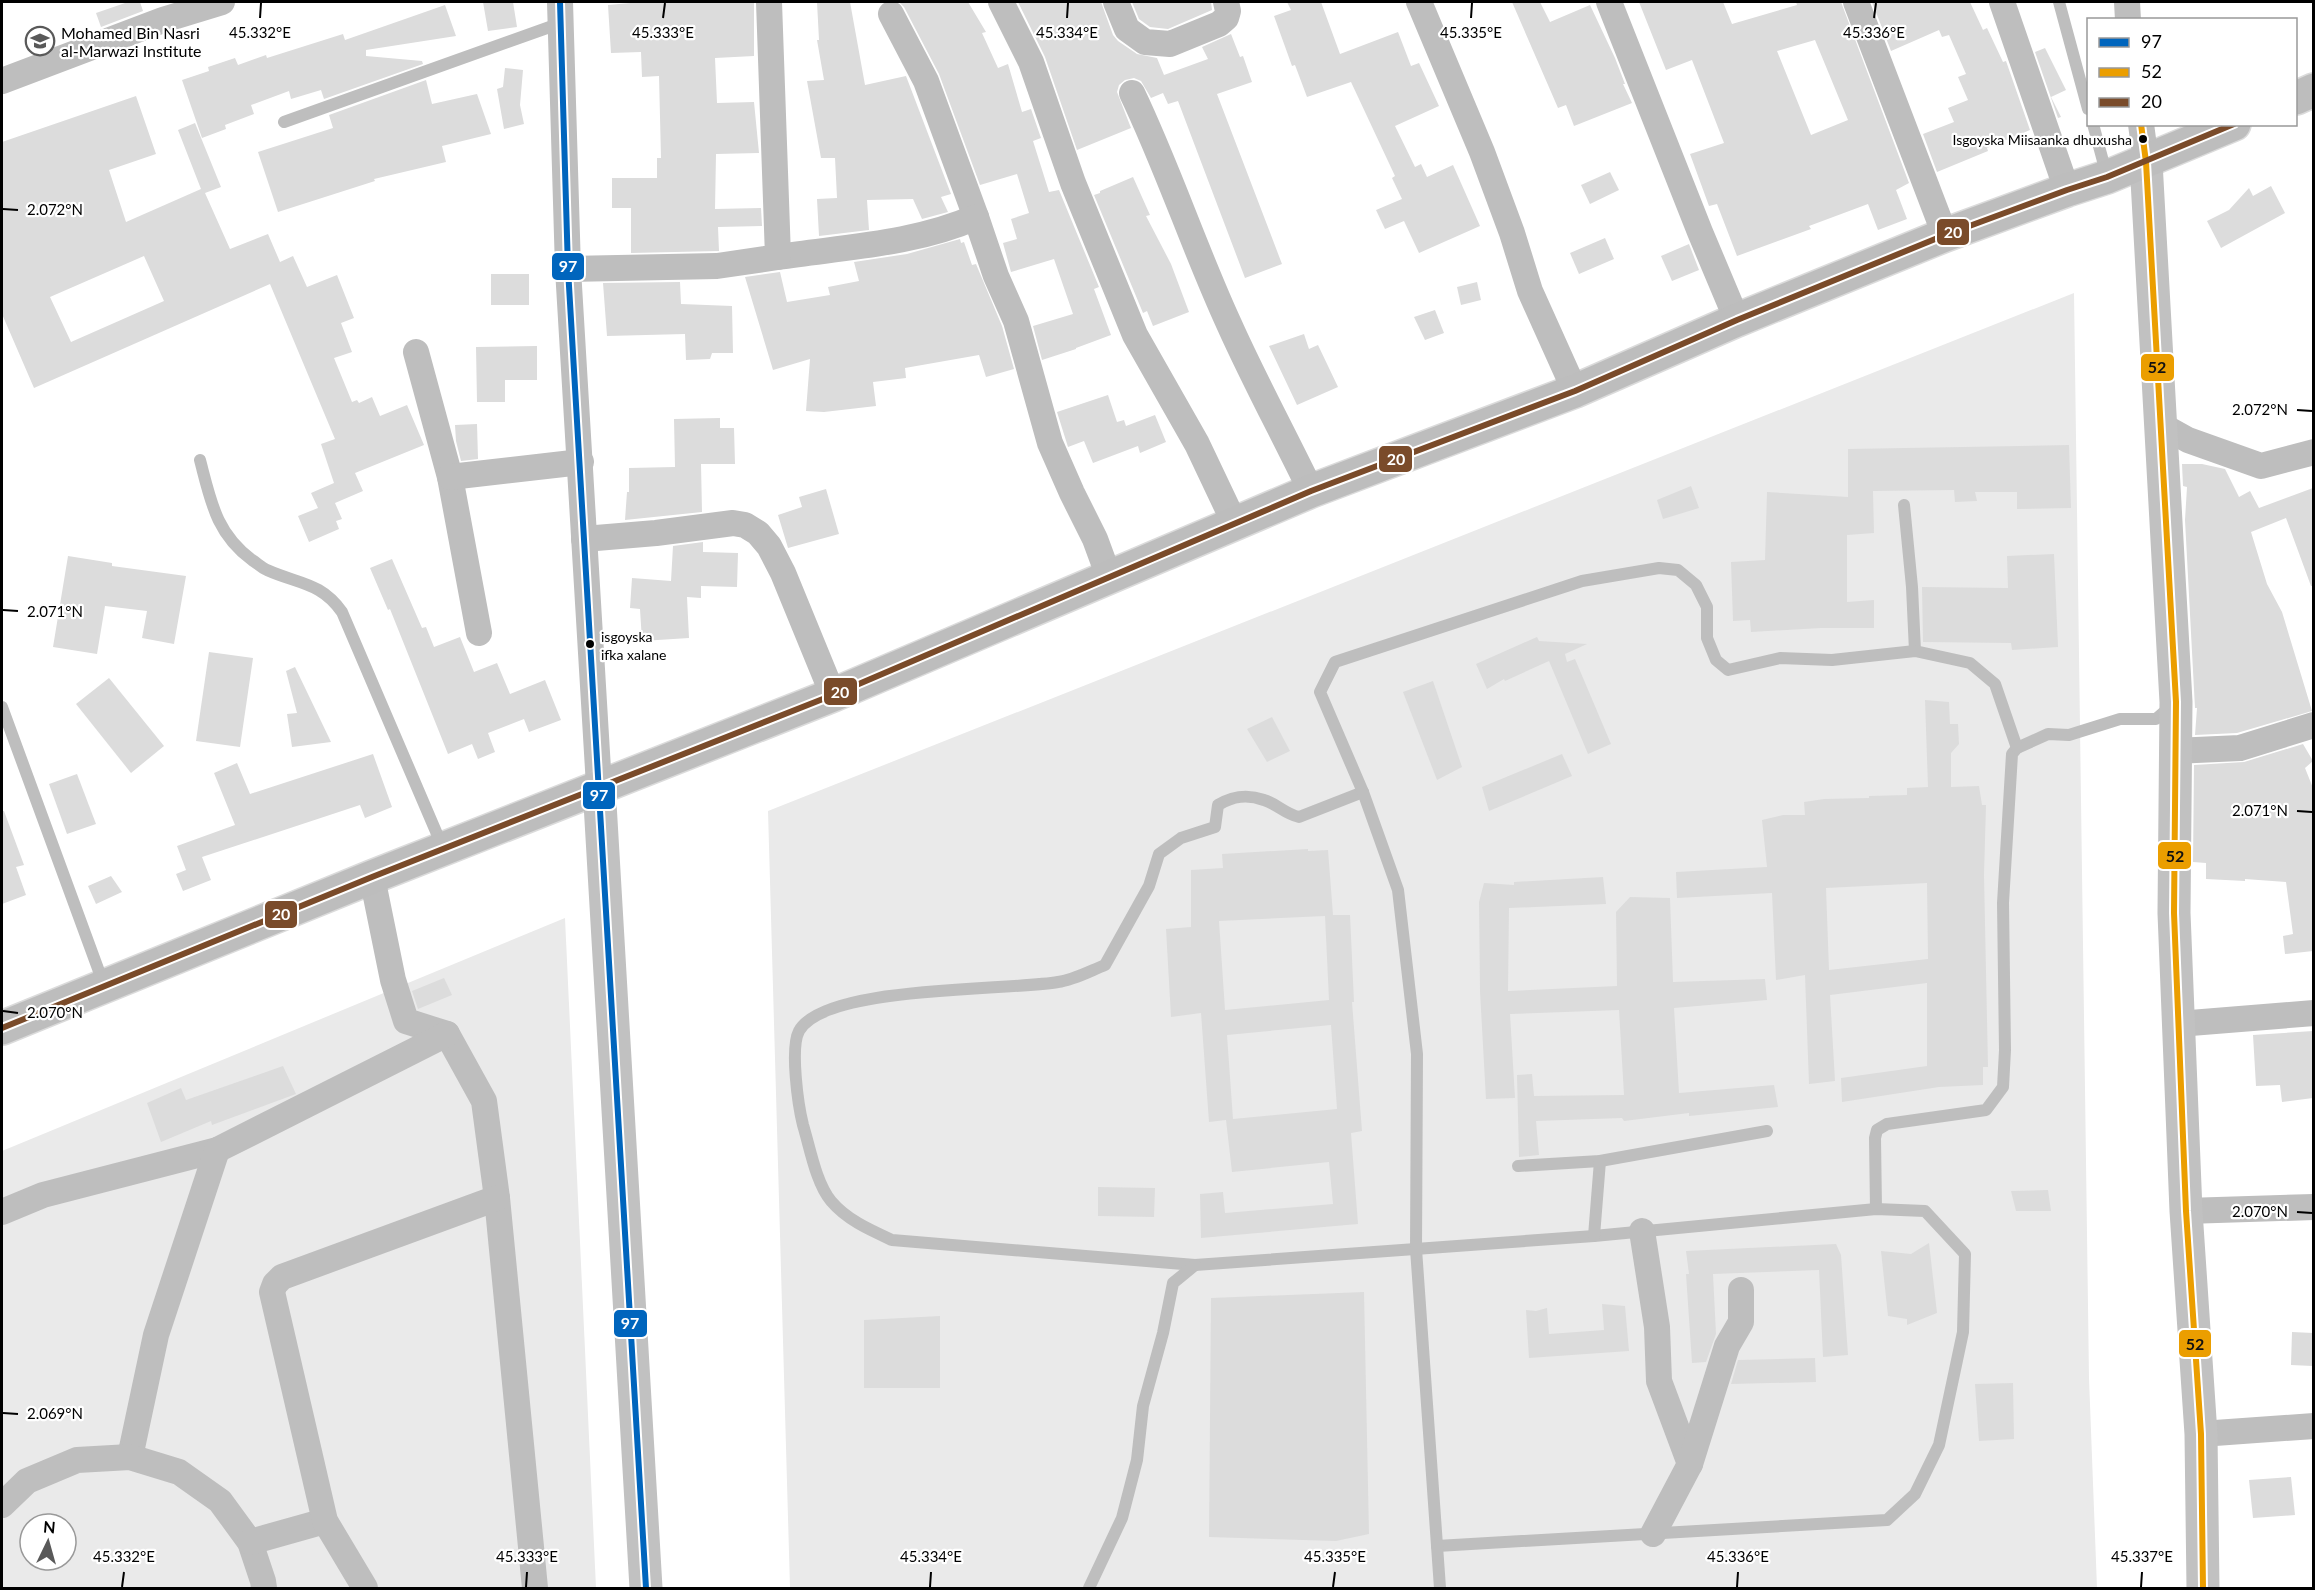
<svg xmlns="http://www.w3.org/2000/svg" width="2315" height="1590" font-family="Lato,sans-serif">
<rect width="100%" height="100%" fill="#fff"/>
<g fill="#eaeaea" fill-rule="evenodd">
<polygon points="2074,293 2089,1378 2097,1588 790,1588 768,811"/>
<path d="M 565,918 L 596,1588 L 2,1588 L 2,1151 ZM 30,1524 L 66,1524 L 66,1560 L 30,1560 Z"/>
</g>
<g fill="#dcdcdc" fill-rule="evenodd">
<polygon points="128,2 140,2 143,11 101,27 96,13"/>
<polygon points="483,2 513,2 517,27 488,31"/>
<polygon points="642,2 754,2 754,56 715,58 717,103 754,102 759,153 716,154 715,209 761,208 762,226 718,227 719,251 631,253 631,208 612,208 612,178 657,178 657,158 661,158 659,76 642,77 641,52 611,53 608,5"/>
<polygon points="817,2 850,2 865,85 906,76 951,194 941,197 948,212 922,219 913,199 867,200 869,230 819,236 817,199 837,198 835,158 821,158 807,81 824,80 817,40 819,40"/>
<polygon points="899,2 968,2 986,32 982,33 998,68 1008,64 1022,112 1031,109 1041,138 1033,141 1049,192 1059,190 1099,287 1094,289 1111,335 1076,348 1076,349 1042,360 1033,326 1073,314 1054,259 1011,272 1003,243 1017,239 1011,219 1029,213 1017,174 980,185 939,74 904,7"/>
<polygon points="1018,2 1101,2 1113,35 1118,41 1137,54 1157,58 1164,75 1208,59 1202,47 1231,34 1240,57 1243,56 1252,82 1217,94 1282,264 1245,278 1178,101 1168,104 1163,93 1151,98 1141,81 1134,78 1125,80 1119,85 1117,92 1131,128 1077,150 1045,57"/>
<polygon points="1132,2 1211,2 1212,10 1168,29 1150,27 1139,19"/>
<polygon points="1287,2 1321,2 1340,54 1398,32 1411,66 1419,63 1439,106 1395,126 1415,167 1421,164 1427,177 1453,165 1480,226 1419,253 1404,221 1385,229 1376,210 1402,199 1392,178 1395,176 1351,82 1307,97 1295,65 1292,66 1274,16 1291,10"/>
<polygon points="1512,2 1540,2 1550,22 1590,5 1615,58 1625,84 1623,84 1632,103 1574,126 1566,105 1558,108"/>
<path d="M 1639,2 L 1723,2 L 1732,24 L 1797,5 L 1796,2 L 1841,2 L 1909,183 L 1896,190 L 1907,219 L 1878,230 L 1868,204 L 1809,226 L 1811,229 L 1737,256 L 1717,204 L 1709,206 L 1690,154 L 1724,143 L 1692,60 L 1666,70 ZM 1815,40 L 1848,120 L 1811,135 L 1777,51 Z"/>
<polygon points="1872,2 1970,2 1983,30 1987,28 2003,62 2006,61 2030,130 1987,148 1988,151 1937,172 1923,134 1954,122 1948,108 1968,100 1958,77 1966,74 1949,35 1942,37 1939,30 1891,51"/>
<polygon points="445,5 456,36 366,50 366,56 422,61 423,64 324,99 321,90 291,99 289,91 251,105 254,114 225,125 226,129 202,138 182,80 209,71 208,67 235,58 238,65 266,55 267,58 343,34 345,40"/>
<polygon points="2045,48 2066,90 2051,97 2061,117 2058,118 2035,52"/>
<polygon points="505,68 523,70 520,105 524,124 504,129 497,89 503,87"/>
<polygon points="426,80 432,104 477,94 491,134 442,146 446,162 374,179 375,181 278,212 258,152 333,128 329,115"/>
<path d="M 136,96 L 156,154 L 109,170 L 126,222 L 201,189 L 178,130 L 195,123 L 221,187 L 205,193 L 230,249 L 268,234 L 280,262 L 293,256 L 307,287 L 337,275 L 354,318 L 341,323 L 352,352 L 334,358 L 352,402 L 357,400 L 359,403 L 372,397 L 380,416 L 407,405 L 424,445 L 355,473 L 363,491 L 335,503 L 342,519 L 336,521 L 339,529 L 309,542 L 298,516 L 318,508 L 311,493 L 334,483 L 321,444 L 335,439 L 270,284 L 34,388 L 2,314 L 2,142 ZM 144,256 L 164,301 L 71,342 L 50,297 Z"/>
<polygon points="1610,172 1619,190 1590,204 1581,185"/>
<polygon points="1133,177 1150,215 1146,216 1171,264 1189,312 1153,326 1147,311 1143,313 1094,195 1100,193 1100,191"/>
<polygon points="2271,186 2285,213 2221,248 2207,221 2229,210 2249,188 2253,196"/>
<polygon points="1605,238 1614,259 1579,274 1570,253"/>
<polygon points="960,239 961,243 964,242 972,265 976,264 1002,326 1014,369 986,377 979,355 905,368 906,378 873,382 876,406 824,412 806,411 810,359 773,370 745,277 780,272 787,302 830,295 828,287 859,281 854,262 907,254"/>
<polygon points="1689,244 1699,270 1672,281 1661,256"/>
<rect x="491" y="274" width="38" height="31"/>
<polygon points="680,282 681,304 732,306 733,353 712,353 710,359 686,360 685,334 607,336 603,283"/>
<polygon points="1477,282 1481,300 1461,305 1457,287"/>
<polygon points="1435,310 1444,333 1425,340 1414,317"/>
<polygon points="1304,334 1309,349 1318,345 1338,387 1297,405 1269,346"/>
<polygon points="537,346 537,380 505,380 505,402 477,402 476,347"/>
<polygon points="1108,395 1117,422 1124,420 1126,426 1155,415 1166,442 1140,453 1138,446 1093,463 1084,441 1068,447 1057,412"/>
<polygon points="720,418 720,428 734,428 735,464 701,464 702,512 625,520 627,492 629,492 629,468 675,467 674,419"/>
<polygon points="477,424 478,459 461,461 456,441 455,425"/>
<polygon points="2069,445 2071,508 2017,509 2017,492 1975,492 1977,501 1955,502 1954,490 1873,491 1874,533 1847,535 1847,602 1874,600 1874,628 1821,628 1751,632 1750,620 1733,621 1731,562 1765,560 1767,492 1848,497 1848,449"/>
<polygon points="2182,464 2202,464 2225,469 2239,497 2250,491 2259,508 2313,488 2313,586 2311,586 2286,518 2251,532 2267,584 2282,612 2312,711 2237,733 2195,735 2197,708 2195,708 2185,520 2187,487 2183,486"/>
<polygon points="1691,486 1699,508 1663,519 1657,500"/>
<polygon points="826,489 839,534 788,548 778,515 802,507 799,497"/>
<polygon points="703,542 703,552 738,553 737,587 701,586 701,598 687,597 689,638 642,641 640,609 630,608 632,578 671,581 673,546"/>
<polygon points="2054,554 2058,647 2012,650 2011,643 1923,642 1922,587 2008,588 2007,556"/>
<polygon points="68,556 112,563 112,566 186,576 174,644 142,638 147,611 105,606 97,654 53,647"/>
<polygon points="392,559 422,628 426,627 434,647 460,637 474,672 497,663 510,694 545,680 561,720 529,732 524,719 488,733 495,752 478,759 472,744 448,754 390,609 388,610 370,568"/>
<polygon points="1537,637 1539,641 1587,644 1565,654 1567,662 1575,659 1611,744 1588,754 1549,661 1505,681 1504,679 1487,689 1476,664"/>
<polygon points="209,652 253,658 240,747 196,741"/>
<polygon points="295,667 331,742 292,747 287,714 297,713 286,671"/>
<polygon points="109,678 164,746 131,773 76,704"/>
<polygon points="1433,681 1462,767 1437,780 1403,692"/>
<path d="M 1925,700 L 1949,702 L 1950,724 L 1958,724 L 1959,744 L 1951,753 L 1951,787 L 1979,786 L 1982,805 L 1986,805 L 1984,875 L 1988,1067 L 1983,1067 L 1983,1085 L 1939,1087 L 1842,1102 L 1841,1078 L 1927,1066 L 1927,983 L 1830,995 L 1835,1081 L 1809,1084 L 1805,975 L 1776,980 L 1772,893 L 1677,898 L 1676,872 L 1767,867 L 1762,820 L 1783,815 L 1805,815 L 1804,802 L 1824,799 L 1869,798 L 1869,796 L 1907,795 L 1907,788 L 1928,787 ZM 1927,883 L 1928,959 L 1829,970 L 1826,888 Z"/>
<polygon points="1272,717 1290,751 1267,762 1247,729"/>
<polygon points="2303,744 2313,761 2305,768 2313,788 2313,951 2285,954 2283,936 2293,934 2286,882 2245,879 2245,881 2206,879 2206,863 2193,862 2194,765 2244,762"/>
<polygon points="373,754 392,807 365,818 360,805 202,857 211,880 183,891 176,874 186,870 177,846 235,825 214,773 237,763 250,794"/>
<polygon points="1562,754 1572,776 1489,811 1482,787"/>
<polygon points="77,774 96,824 67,834 49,784"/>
<polygon points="2,811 4,811 24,865 16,867 26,895 2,904"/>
<path d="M 1308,849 L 1308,851 L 1328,850 L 1333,915 L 1350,915 L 1354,1002 L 1352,1002 L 1362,1131 L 1351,1133 L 1358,1224 L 1201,1238 L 1200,1194 L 1223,1192 L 1225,1213 L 1333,1204 L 1329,1162 L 1232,1172 L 1226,1120 L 1209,1122 L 1201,1013 L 1171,1017 L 1166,929 L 1191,927 L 1191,870 L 1223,868 L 1222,854 ZM 1325,916 L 1329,1000 L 1225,1010 L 1219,921 ZM 1331,1025 L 1337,1109 L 1233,1119 L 1227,1035 Z"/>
<polygon points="111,876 122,892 96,904 88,886"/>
<polygon points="1603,877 1606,904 1509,908 1508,991 1617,986 1616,912 1630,897 1670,898 1673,982 1765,979 1767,1000 1674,1008 1679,1093 1774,1085 1778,1107 1689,1116 1689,1113 1624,1121 1622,1118 1536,1121 1539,1155 1519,1157 1517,1075 1532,1074 1534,1096 1624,1095 1619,1010 1510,1014 1515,1098 1486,1099 1480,991 1479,902 1484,883 1514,885 1514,882"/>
<polygon points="444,978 452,995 418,1009 412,991"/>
<polygon points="2313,1031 2313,1098 2282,1102 2280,1085 2256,1086 2253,1035"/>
<polygon points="283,1066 296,1094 212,1125 211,1121 161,1142 147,1103 181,1088 186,1100"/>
<polygon points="1098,1187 1155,1188 1154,1217 1098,1216"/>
<polygon points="2048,1190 2051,1211 2016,1211 2011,1191"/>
<polygon points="1929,1243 1937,1313 1907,1325 1907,1319 1888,1316 1881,1251 1911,1254"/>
<polygon points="1836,1244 1841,1255 1848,1355 1823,1357 1819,1270 1713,1274 1716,1334 1706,1362 1692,1363 1686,1274 1689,1274 1686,1251"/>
<polygon points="1364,1292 1369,1534 1336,1541 1209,1537 1211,1298"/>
<polygon points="1602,1304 1625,1306 1629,1351 1529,1358 1526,1310 1536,1311 1547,1308 1549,1334 1604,1330"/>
<polygon points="940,1316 940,1388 864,1388 864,1320"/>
<polygon points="2292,1332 2313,1333 2313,1366 2291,1365"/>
<polygon points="1815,1358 1816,1382 1731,1384 1738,1360"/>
<polygon points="2013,1383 2014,1439 1979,1441 1975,1384"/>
<polygon points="2291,1477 2295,1515 2253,1518 2249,1480"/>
</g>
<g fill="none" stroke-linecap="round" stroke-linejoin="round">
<g stroke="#dbdbdb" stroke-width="36">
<g id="primary">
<polyline points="2296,98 2314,90"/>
<polyline points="2,1028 372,877 833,695 1311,491 1575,391 1737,320 1945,235 2067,190 2107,177 2234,124"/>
</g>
</g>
<g stroke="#bebebe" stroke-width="12">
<polyline points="2059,2 2088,109"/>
<polyline points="284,122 561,23"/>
<polyline points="2093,124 2107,176"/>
<path d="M 200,460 C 211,502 216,533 252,560 C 257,563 262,568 267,570 C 298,584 321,582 342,612 L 443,848"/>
<polyline points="1904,505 1912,587 1915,651"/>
<polyline points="2,707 104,985"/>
<path d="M 1363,792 L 1299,817 C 1285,814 1277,804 1264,800 C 1247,794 1233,796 1218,805 L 1215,827 L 1181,838 L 1159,854 L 1149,886 L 1105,965 C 1090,971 1074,980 1058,982 C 1008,991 824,985 799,1031 C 790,1048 798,1105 803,1125 C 810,1148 816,1183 831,1201 C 847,1220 870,1230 892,1240 L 1195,1265 L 1594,1236 L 1876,1209 L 1925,1211 L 1965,1254 L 1963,1332 L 1939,1445 L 1915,1494 L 1887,1520 L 1437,1546"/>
<polyline points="1518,1166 1600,1161 1767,1131"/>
<polyline points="1876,1209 1875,1138 1877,1130 1887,1124 1986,1110 2003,1087 2005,1050 2003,903 2012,754 2017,748 2048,734 2069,735 2120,719 2156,719 2171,706"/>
<polyline points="1594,1236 1600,1161"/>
<polyline points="1089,1588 1122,1518 1137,1460 1143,1406 1163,1333 1173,1283 1195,1265"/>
<polyline points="1440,1588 1416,1249 1417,1054 1398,890 1363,792 1320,692 1335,662 1582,581 1659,568 1678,570 1696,585 1707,607 1707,638 1716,660 1728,670 1780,658 1832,660 1915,651 1970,663 1995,684 2017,748"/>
</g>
<g stroke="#bebebe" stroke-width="26">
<polyline points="560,2 568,269 599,786"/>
<polyline points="1001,2 1031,62 1073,183 1135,335 1197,444 1234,522"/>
<polyline points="1116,2 1127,29 1145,42 1170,44 1219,24 1226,18 1228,11 1226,2"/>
<polyline points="1419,2 1482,152 1512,233 1530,291 1575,391"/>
<polyline points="1609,2 1700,232 1737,320"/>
<polyline points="1856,2 1945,235"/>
<polyline points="2002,2 2067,190"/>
<polyline points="2127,2 2128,20"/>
<polyline points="891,14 926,81 976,217"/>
<polyline points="2,81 163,20 222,2"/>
<path d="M 1132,93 C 1168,168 1194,248 1229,324 C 1254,380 1284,435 1311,491"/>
<polyline points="2141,124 2146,162"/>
<path d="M 778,257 C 844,247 915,244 976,217 L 996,276 L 1016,321 L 1050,443 L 1072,493 L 1095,539 L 1109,577"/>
<polyline points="568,269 717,266 778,257 769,2"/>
<polyline points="416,352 450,477 479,633"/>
<polyline points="2161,425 2188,440 2261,466 2314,452"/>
<polyline points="450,477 581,462"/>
<polyline points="584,539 656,533 733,523 745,525 758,533 769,546 783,573 833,695"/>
<polyline points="2174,751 2240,748 2314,725"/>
<polyline points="372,877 393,980 406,1021 447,1034 484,1101 497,1198 535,1588"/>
<polyline points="2178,1024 2314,1013"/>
<polyline points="2186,1211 2314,1207"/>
<polyline points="2,1212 43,1195 217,1150 447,1034"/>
<polyline points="1642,1231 1657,1327 1659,1381 1690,1464"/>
<polyline points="2201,1434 2314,1426"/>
<polyline points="130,1457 156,1335 217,1150"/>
<polyline points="2,1505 27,1481 77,1460 130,1457 179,1472 220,1501 250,1542 263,1581 264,1588"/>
<polyline points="1653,1534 1690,1464 1727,1346 1741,1322 1741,1290"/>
<polyline points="250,1542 325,1521"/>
<polyline points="365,1588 325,1521 272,1292 275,1284 282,1277 497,1198"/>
</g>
<g stroke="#c1c1c1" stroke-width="33">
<polyline points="2146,162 2176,702 2174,913 2186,1211 2201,1434 2203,1588"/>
<polyline points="599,786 646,1588"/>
</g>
<use href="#primary" stroke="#bdbdbd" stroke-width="33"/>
<g stroke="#fff" stroke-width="10">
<polyline id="bus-1" points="560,2 568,269 646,1588"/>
</g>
<g stroke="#fff" stroke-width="10">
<polyline id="bus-2" points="2141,124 2146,162 2176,702 2174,913 2186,1211 2201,1434 2203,1588"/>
</g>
<g stroke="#fff" stroke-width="10">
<polyline id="bus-3" points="2,1028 372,877 833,695 1311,491 1575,391 1737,320 1945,235 2067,190 2107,177 2234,124"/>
</g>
<use href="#bus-1" stroke="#0065bd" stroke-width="6"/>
<use href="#bus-2" stroke="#eb9e00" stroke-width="6"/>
<use href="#bus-3" stroke="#7a4b2a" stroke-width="6"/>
</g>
<path fill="none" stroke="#000" stroke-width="2" d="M 260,18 L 261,3M 663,18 L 665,3M 1067,18 L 1068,3M 1471,18 L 1472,3M 1874,18 L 1876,3M 3,209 L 18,210M 2297,410 L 2312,411M 3,610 L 18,611M 2297,811 L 2312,812M 3,1011 L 18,1013M 2297,1212 L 2312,1213M 3,1413 L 18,1414M 122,1587 L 124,1572M 526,1587 L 527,1572M 930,1587 L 931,1572M 1333,1587 L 1335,1572M 1737,1587 L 1738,1572M 2141,1587 L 2142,1572"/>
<defs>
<g id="school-ring" transform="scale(1.5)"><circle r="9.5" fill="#fff" stroke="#595959" stroke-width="1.5"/><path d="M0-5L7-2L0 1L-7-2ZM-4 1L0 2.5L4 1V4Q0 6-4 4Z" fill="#595959"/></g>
</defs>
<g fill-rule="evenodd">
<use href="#school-ring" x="40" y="41"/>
</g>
<g fill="#000" stroke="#fff" stroke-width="2">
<circle cx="2143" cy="139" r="5"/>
<circle cx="590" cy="644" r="5"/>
</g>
<g text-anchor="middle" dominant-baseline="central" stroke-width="4.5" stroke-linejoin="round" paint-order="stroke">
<g font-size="14" fill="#000" stroke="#fff" text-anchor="end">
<text x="2132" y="139">Isgoyska Miisaanka dhuxusha</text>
<text x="601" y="636" text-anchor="start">isgoyska<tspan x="601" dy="18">ifka xalane</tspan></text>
</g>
<g font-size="16" fill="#000" stroke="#fff" text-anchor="start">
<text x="61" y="32">Mohamed Bin Nasri<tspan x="61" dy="18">al-Marwazi Institute</tspan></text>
</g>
</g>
<g font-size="15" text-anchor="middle" fill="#000" stroke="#fff" stroke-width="4.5" stroke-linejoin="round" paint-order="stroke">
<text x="260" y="38">45.332°E</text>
<text x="663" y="38">45.333°E</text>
<text x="1067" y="38">45.334°E</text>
<text x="1471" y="38">45.335°E</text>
<text x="1874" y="38">45.336°E</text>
<text x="55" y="215">2.072°N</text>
<text x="2260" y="415">2.072°N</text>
<text x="55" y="617">2.071°N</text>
<text x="2260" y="816">2.071°N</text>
<text x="55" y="1018">2.070°N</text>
<text x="2260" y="1217">2.070°N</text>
<text x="55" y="1419">2.069°N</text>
<text x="124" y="1562">45.332°E</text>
<text x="527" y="1562">45.333°E</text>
<text x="931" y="1562">45.334°E</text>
<text x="1335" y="1562">45.335°E</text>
<text x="1738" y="1562">45.336°E</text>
<text x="2142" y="1562">45.337°E</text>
</g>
<g stroke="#fff" stroke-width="2">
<rect x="1936" y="218" width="34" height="28" rx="6" fill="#7a4b2a"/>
<rect x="551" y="252" width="34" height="29" rx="6" fill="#0065bd"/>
<rect x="2140" y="353" width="35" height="29" rx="6" fill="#eb9e00"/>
<rect x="1378" y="445" width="35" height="28" rx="6" fill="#7a4b2a"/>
<rect x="823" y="677" width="35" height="29" rx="6" fill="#7a4b2a"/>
<rect x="582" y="781" width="34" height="29" rx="6" fill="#0065bd"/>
<rect x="2157" y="841" width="35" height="29" rx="6" fill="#eb9e00"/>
<rect x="264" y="900" width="34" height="29" rx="6" fill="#7a4b2a"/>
<rect x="613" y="1309" width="35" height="29" rx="6" fill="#0065bd"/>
<rect x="2178" y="1329" width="34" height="29" rx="6" fill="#eb9e00"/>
</g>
<g font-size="16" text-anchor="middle" font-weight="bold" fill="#fff">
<text x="1953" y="238">20</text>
<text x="568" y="272">97</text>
<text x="1396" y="465">20</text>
<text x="840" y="698">20</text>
<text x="599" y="801">97</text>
<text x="281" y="920">20</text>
<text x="630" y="1329">97</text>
</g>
<g font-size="16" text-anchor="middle" font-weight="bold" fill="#111">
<text x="2157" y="373">52</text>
<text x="2175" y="862">52</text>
<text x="2195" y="1350">52</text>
</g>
<rect width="2315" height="1590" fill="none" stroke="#000000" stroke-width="6"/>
<rect x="2087" y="18" width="210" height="108" fill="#ffffff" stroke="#999999" stroke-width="1.5"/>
<rect x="2099" y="38" width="30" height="9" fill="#0065bd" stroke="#999999" stroke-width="1.5"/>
<text x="2141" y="48" font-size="18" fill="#000000">97</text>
<rect x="2099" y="68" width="30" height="9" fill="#eb9e00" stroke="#999999" stroke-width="1.5"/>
<text x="2141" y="78" font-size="18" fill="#000000">52</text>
<rect x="2099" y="98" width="30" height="9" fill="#7a4b2a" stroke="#999999" stroke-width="1.5"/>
<text x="2141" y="108" font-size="18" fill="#000000">20</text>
<g transform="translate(48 1542) rotate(5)"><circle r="28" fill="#ffffff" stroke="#999999" stroke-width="1.5"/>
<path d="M0-4.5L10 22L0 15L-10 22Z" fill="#595959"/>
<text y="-9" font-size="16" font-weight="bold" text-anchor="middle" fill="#000000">N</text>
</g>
</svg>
